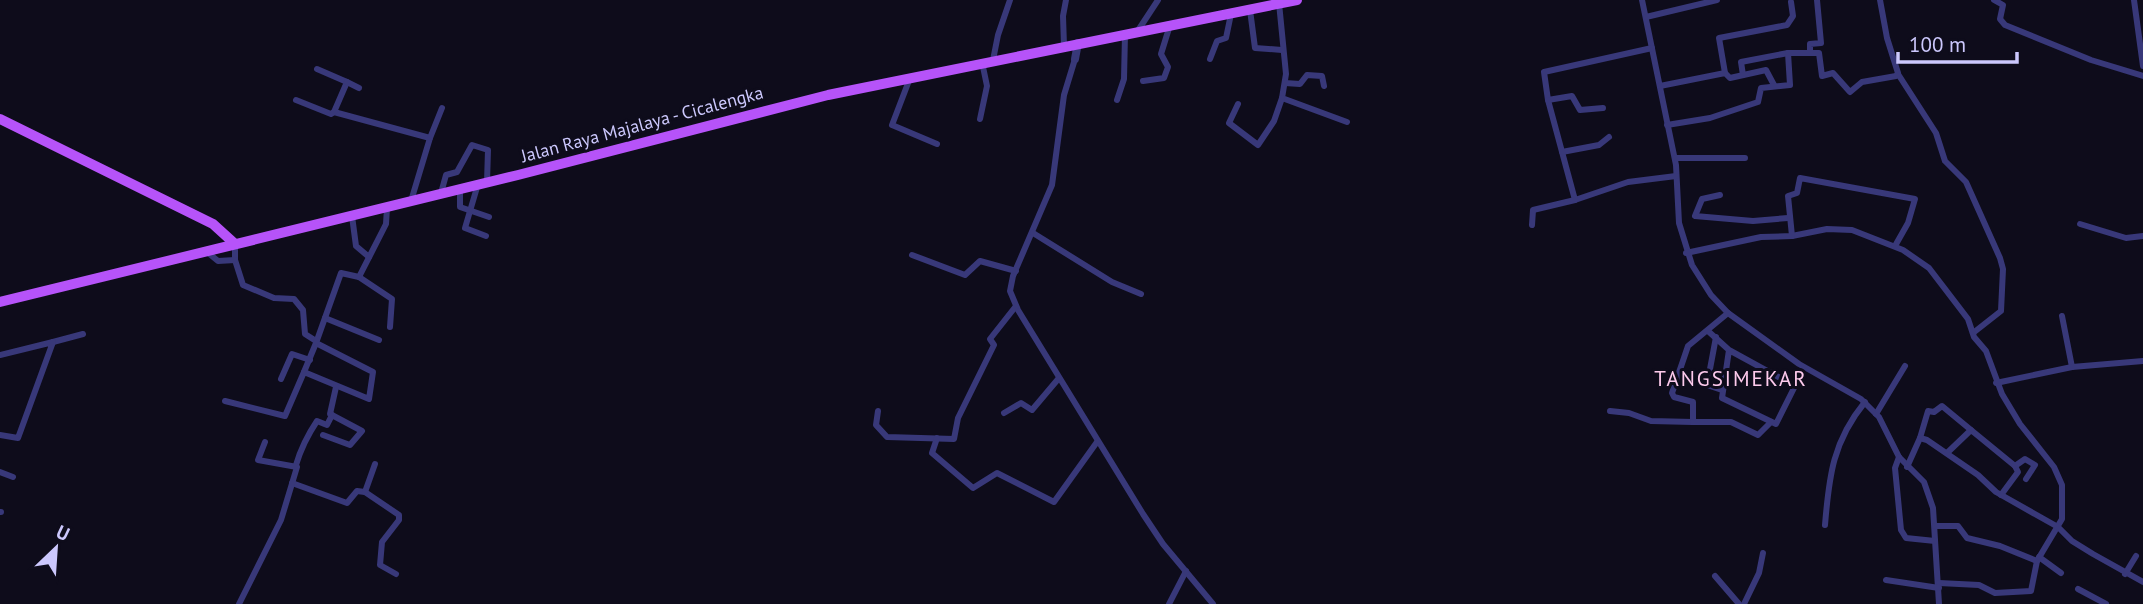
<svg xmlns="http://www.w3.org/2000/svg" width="2143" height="604" font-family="'PT Sans',sans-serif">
<rect width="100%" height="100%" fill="#0e0c1b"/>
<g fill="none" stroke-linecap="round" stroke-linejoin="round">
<g stroke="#383879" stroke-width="6">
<polyline points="1642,0 1676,165 1679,223 1692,265 1711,295 1728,313 1799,364 1861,399 1879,417 1899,457 1924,482 1933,508 1939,604"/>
<polyline points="1994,0 2003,5 2000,19 2005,25 2091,60 2143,76"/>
<polyline points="2134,0 2143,66"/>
<polyline points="1279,3 1286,74 1282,98 1347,122"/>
<polyline points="1250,10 1255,48 1282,50"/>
<polyline points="1646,17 1717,0"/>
<polyline points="1137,32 1158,0"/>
<polyline points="1064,46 1063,16 1066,0"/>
<polyline points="1810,52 1810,44 1821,43 1817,0"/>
<polyline points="1075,59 1064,95 1052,185 1013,276 1010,291 1018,310 1143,514 1163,544 1213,604"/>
<polyline points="1210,59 1217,41 1226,38 1231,14"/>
<polyline points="993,60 998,35 1010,0"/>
<polyline points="317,69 347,82 334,112 430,138 411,201"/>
<polyline points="1725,73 1719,38 1787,25 1793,16 1791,2"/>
<polyline points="1898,74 1936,133 1945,161 1966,182 2000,258 2003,269 2001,311 1973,333"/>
<polyline points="1743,75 1741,62 1788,53"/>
<polyline points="910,78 892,125 937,144"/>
<polyline points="1143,81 1164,78 1168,67 1161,54 1170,25"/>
<polyline points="347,82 359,88"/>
<polyline points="1285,83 1300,84 1307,75 1322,76 1324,86"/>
<polyline points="1660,86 1725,73 1730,78 1766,70 1774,85"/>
<polyline points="296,100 331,114 334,112"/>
<polyline points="1117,100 1124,79 1125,34"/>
<polyline points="1238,104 1229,123 1258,145 1274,121 1282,98"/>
<polyline points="1603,108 1580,110 1572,96 1548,100 1544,72 1652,48"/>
<polyline points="980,119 987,86 982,62"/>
<polyline points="1667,125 1710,118 1758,102 1761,88 1790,85 1788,53 1819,53 1822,76 1833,73 1850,92 1862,82 1896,76 1898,73 1887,38 1880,0"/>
<polyline points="430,138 442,108"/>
<polyline points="1562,152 1599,145 1609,137"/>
<polyline points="1675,158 1745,158"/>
<polyline points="478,184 465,228 486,236"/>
<polyline points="460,188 460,207 489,217"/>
<polyline points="441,193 446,175 457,172 472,145 488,150 487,182"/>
<polyline points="1720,195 1702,199 1695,216 1753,221 1788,218"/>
<polyline points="1575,200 1628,182 1676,176"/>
<polyline points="387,208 386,224 359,277 392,299 390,327"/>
<polyline points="352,216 356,246 369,257"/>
<polyline points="2080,224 2126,238 2143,236"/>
<polyline points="1532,225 1533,210 1575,200 1548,100"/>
<polyline points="1033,233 1112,282 1141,294"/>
<polyline points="1792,236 1827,229 1852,230 1903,250 1929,268 1968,319 1974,337 1986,351 2002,394 2020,424 2054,467 2062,485 2062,519 2037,561 2031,591 1995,593 1979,585 1939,583"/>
<polyline points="235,244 235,260 243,285 274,298 294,299 303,310 305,334 316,341"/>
<polyline points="207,252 218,261 235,260"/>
<polyline points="1686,253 1761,237 1792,236 1788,196 1797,193 1800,178 1915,199 1908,223 1895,246"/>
<polyline points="912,255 965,275 980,261 1016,271"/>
<polyline points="2062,316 2072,367"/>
<polyline points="325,318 379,340"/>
<polyline points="1708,331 1729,350 1795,386 1776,424 1722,398 1729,350"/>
<polyline points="1716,337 1707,385 1722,390"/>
<polyline points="53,342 83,334"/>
<polyline points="0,355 53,342 18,438 0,435"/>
<polyline points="304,372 316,343"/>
<polyline points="281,379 292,354 310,360"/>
<polyline points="1996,383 2072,367 2143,361"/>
<polyline points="225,401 285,416 304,372 369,399 373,372 316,343 341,273 359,277"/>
<polyline points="878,411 876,425 887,437 954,439 958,418 994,345 990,339 1016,306"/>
<polyline points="1610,411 1629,413 1651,421 1693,422 1693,402 1674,397 1672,393 1688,346 1728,313"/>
<polyline points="1004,413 1021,403 1032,410 1059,378"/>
<polyline points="1876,414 1905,366"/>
<polyline points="1693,422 1731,422 1758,435 1771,422"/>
<polyline points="323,435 350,445 362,431 330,414 336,387"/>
<polyline points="937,438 932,453 973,488 997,473 1054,502 1097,442"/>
<polyline points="1920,438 1928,411 1934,412 1942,406 1971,430"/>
<polyline points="1947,453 1971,430 2015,466 2018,472 2001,495"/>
<polyline points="1899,457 1895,468 1901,530 1906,538 1935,541"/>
<path d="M 296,465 C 301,448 307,436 317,421 L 327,425 L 332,415"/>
<polyline points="2015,466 2025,459 2035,465 2026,479"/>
<polyline points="1907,467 1920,438 1927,440 1978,475 1996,492 2058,527 2072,541 2093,554 2143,582"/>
<polyline points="0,472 13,477"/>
<polyline points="292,483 347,503 357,491 365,492 399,515 399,520 382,542 380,565 396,574"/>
<polyline points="365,492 375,464"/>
<polyline points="0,512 1,512"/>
<path d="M 1825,525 C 1829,476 1833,441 1865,402"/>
<polyline points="1935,526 1958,526 1967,538 2000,546 2037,561"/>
<polyline points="2039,557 2061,573"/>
<polyline points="2125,574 2136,556"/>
<polyline points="1715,576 1739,604"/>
<polyline points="1886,580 1939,588"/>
<polyline points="2078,589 2106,604"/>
<polyline points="239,604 281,520 297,467 258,460 265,442"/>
<polyline points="1169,604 1186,571"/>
<polyline points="1744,604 1759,573 1763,553"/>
</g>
<polyline stroke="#383879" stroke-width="8" points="1075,59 1078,43"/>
<g stroke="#b653f9" stroke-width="10">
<polyline points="0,119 213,224 235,244"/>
<polyline points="0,302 518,175 828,95 1297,0"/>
</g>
</g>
<g text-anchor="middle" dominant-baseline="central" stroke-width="6" stroke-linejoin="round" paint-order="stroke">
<g font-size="18" fill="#ccc8fd" stroke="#0e0c1b">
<text transform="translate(642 124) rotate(-15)">Jalan Raya Majalaya - Cicalengka</text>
</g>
<g font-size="21" letter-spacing="2" fill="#fdcaec" stroke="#0e0c1b">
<text x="1731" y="378">TANGSIMEKAR</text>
</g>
</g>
<g transform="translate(56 548) rotate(25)" stroke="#0e0c1b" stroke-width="5" paint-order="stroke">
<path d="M0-5L12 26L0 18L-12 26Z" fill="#ccc8fd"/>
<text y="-10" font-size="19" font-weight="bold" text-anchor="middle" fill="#ccc8fd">U</text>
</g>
<path d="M1898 52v10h119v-10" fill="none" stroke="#ccc8fd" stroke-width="3.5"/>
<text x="1909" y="52" font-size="21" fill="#ccc8fd" stroke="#0e0c1b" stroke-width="5" paint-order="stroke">100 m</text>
</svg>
